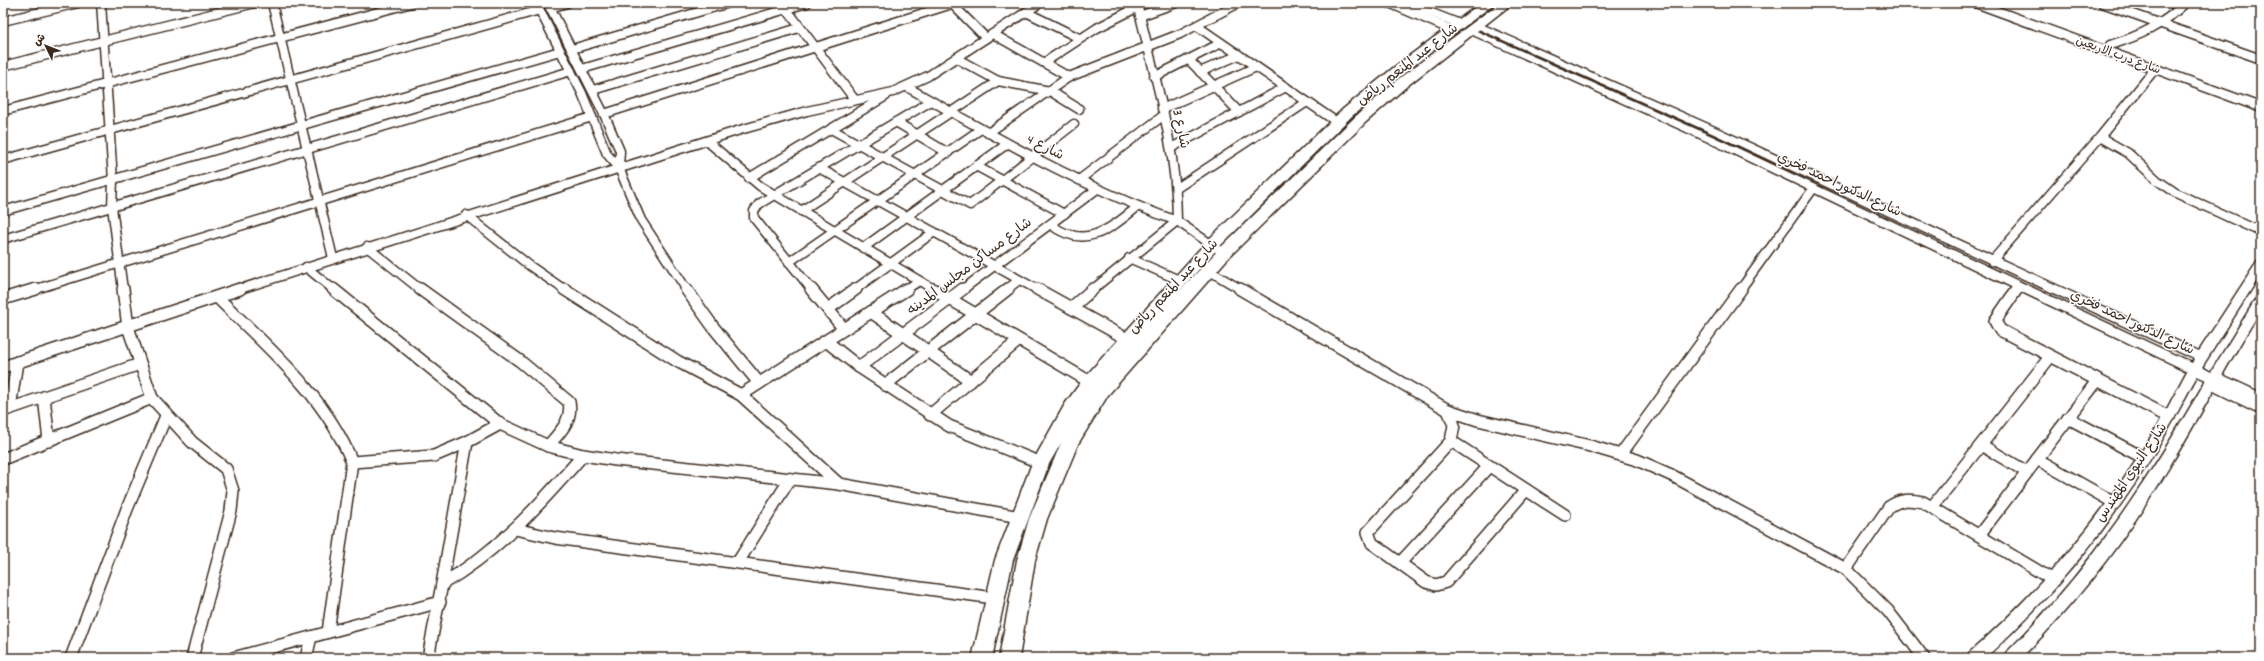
<svg xmlns="http://www.w3.org/2000/svg" width="2264" height="661" font-family="Dekko,'Playpen Sans Arabic',sans-serif">
<rect width="100%" height="100%" fill="#fff"/>
<filter id="ink" filterUnits="userSpaceOnUse"><feTurbulence type="fractalNoise" baseFrequency=".025" numOctaves="2"/><feDisplacementMap in="SourceGraphic" scale="8" xChannelSelector="R" yChannelSelector="G"/><feConvolveMatrix kernelMatrix="1 2 1 2 8 2 1 2 1" color-interpolation-filters="sRGB"/></filter>
<g filter="url(#ink)">
<g fill="none" stroke-linecap="round" stroke-linejoin="round">
<g stroke="#3b2a1e" stroke-width="11">
<g id="minor-far1">
<polyline points="101,3 113,180 112,207 123,290"/>
<polyline points="272,3 333,258"/>
<polyline points="536,3 582,93 607,154 619,168 641,220 687,290"/>
<polyline points="548,3 604,114 620,151 619,168"/>
<polyline points="782,3 855,100"/>
<polyline points="951,3 986,38"/>
<path d="M 1137,3 C 1154,75 1177,147 1177,221 L 1224,253"/>
<polyline points="1389,3 1452,30"/>
<polyline points="2102,3 2261,59"/>
<polyline points="2171,3 2182,6"/>
<polyline points="1414,6 1460,24"/>
<polyline points="550,8 567,3"/>
<polyline points="1026,12 1079,38"/>
<polyline points="1140,16 1176,3"/>
<polyline points="3,21 78,3"/>
<polyline points="1197,26 1338,123"/>
<polyline points="993,34 1069,77"/>
<path d="M 2110,45 C 2140,36 2163,25 2185,3"/>
<polyline points="572,49 729,3"/>
<polyline points="956,58 998,81 1050,91 1079,109"/>
<polyline points="1188,59 1239,112"/>
<polyline points="1045,62 1097,28 1138,7"/>
<polyline points="3,66 255,3"/>
<polyline points="582,69 807,3"/>
<polyline points="1200,72 1239,55"/>
<polyline points="1154,77 1221,43"/>
<path d="M 907,87 C 995,137 1082,187 1177,221"/>
<polyline points="593,90 799,28"/>
<polyline points="1162,109 1256,67"/>
<polyline points="3,111 412,3"/>
<polyline points="604,114 952,4"/>
<polyline points="896,122 948,153"/>
<polyline points="831,129 970,205 1074,124"/>
<polyline points="988,133 1069,77 1180,34 1239,3"/>
<polyline points="2100,137 2128,153 2157,180 2176,193 2261,232"/>
<polyline points="707,141 760,186 935,290"/>
<polyline points="1171,148 1286,87"/>
<polyline points="3,160 540,10"/>
<polyline points="976,166 1064,214"/>
<polyline points="819,168 1038,290"/>
<polyline points="749,178 886,96"/>
<polyline points="1079,180 1164,115"/>
<polyline points="1177,188 1307,102"/>
<polyline points="3,211 560,51"/>
<polyline points="801,211 998,81"/>
<polyline points="466,215 530,266 565,290"/>
<path d="M 1050,224 C 1083,250 1108,231 1136,208"/>
<polyline points="3,239 571,71"/>
<polyline points="367,247 421,290"/>
<polyline points="863,248 1007,144"/>
<polyline points="1129,258 1179,280"/>
<polyline points="1992,261 2100,137 2155,69"/>
<polyline points="789,262 981,129"/>
<polyline points="306,267 334,290"/>
<polyline points="1208,270 1242,290"/>
<polyline points="33,290 592,117"/>
<polyline points="237,290 740,130 807,111 893,92 928,76 1040,3"/>
<polyline points="812,290 754,218 754,211 759,204 931,101"/>
<polyline points="854,290 934,232"/>
<polyline points="905,290 919,281"/>
<polyline points="962,290 1097,189"/>
<polyline points="1006,290 1019,280"/>
<polyline points="1092,290 1177,221"/>
<polyline points="1740,290 1813,189"/>
<polyline points="2016,290 2019,286"/>
</g>
</g>
<g stroke="#3b2a1e" stroke-width="14">
<g id="minor">
<polyline points="123,289 128,327 152,398 192,442 226,469 233,491 231,511 192,658"/>
<polyline points="333,289 500,424 548,446 583,455 616,460 839,484 1020,517"/>
<path d="M 420,289 L 520,361 L 569,402 C 573,421 559,433 548,446"/>
<polyline points="564,289 677,361 741,395 839,484"/>
<polyline points="686,289 714,328 759,383"/>
<polyline points="811,289 844,329"/>
<polyline points="933,289 1090,382"/>
<polyline points="1037,289 1127,339"/>
<polyline points="1240,289 1448,410 1478,420 1590,446 1637,460 1671,475 1846,569 1888,611 1924,658"/>
<polyline points="2017,289 1995,321 2000,330 2169,417"/>
<path d="M 217,297 C 267,347 325,395 352,462 L 434,456 L 467,442 L 500,424"/>
<polyline points="3,299 36,289"/>
<polyline points="1071,308 1093,289"/>
<polyline points="828,309 856,289"/>
<polyline points="871,312 971,381"/>
<polyline points="826,341 859,367 949,426 1041,463"/>
<polyline points="3,367 240,289"/>
<polyline points="859,367 963,289"/>
<polyline points="2214,377 2261,399"/>
<polyline points="2210,383 2261,408"/>
<polyline points="885,385 1008,289"/>
<polyline points="741,395 907,289"/>
<polyline points="44,397 49,441"/>
<polyline points="10,408 17,362"/>
<polyline points="1448,410 1454,425 1451,441 1368,532 1372,543 1426,582 1436,585 1446,582 1526,490"/>
<polyline points="3,411 140,364"/>
<polyline points="930,415 1018,341"/>
<polyline points="2068,418 2144,458"/>
<polyline points="1451,441 1565,515"/>
<polyline points="1981,445 2027,472"/>
<polyline points="1621,454 1741,289"/>
<polyline points="3,459 152,398"/>
<polyline points="2037,459 2113,502"/>
<polyline points="1932,507 2050,357"/>
<polyline points="515,529 555,538 994,598"/>
<polyline points="1979,535 2097,381"/>
<polyline points="738,562 790,479"/>
<polyline points="1400,563 1489,466"/>
<path d="M 1846,569 L 1889,507 C 1900,499 1910,499 1923,502 L 2053,580"/>
<polyline points="442,584 467,442"/>
<polyline points="328,632 352,462"/>
<polyline points="71,658 127,509 166,416"/>
<polyline points="233,658 440,602"/>
<polyline points="306,658 311,637"/>
<path d="M 428,658 L 442,584 C 499,551 540,504 583,455"/>
</g>
</g>
<g stroke="#3b2a1e" stroke-width="3">
<path id="tertiary" d="M 1477,22 L 1722,130 L 2199,351 L 2257,262 L 2261,261 L 2261,274 L 2202,367 L 2211,372 L 2257,297 L 2261,296 L 2261,310 C 2229,360 2202,413 2171,464 C 2129,535 2079,600 2021,658 L 2004,658 L 2006,653 C 2089,571 2148,481 2206,380 L 2197,376 C 2183,401 2171,426 2156,450 C 2110,527 2051,598 1985,658 L 1967,658 L 1969,653 C 2038,592 2099,522 2147,443 C 2162,420 2174,395 2187,371 L 1706,141 L 1464,31 L 1469,28 L 1472,29 L 1714,137 L 2192,363 L 2194,359 L 1714,134 L 1474,27 L 1474,23 Z"/>
</g>
<g stroke="#3b2a1e" stroke-width="3">
<g id="trunk">
<polygon points="1481,3 1495,3 1408,70 1352,116 1218,248 1176,295 1219,249 1356,116 1397,80 1499,3 1513,3 1407,86 1366,122 1229,257 1108,395 1078,444 1047,519 1035,560 1019,658 999,658 1017,560 1029,519 1061,443 1049,464 1013,560 992,658 972,658 995,560 1032,463 1065,404 1084,378 1208,240 1342,110 1398,64"/>
<polygon points="1970,3 1987,3 2261,103 2261,112 1972,6"/>
</g>
</g>
<use href="#minor-far1" stroke="#fff" stroke-width="8"/>
<use href="#minor" stroke="#fff" stroke-width="11"/>
<use href="#tertiary" fill="#fff" fill-rule="evenodd"/>
<use href="#trunk" fill="#fff" fill-rule="evenodd"/>
</g>
</g>
<g text-anchor="middle" dominant-baseline="central" stroke-width="3" stroke-linejoin="round" paint-order="stroke">
<g font-size="12" fill="#3b2a1e" stroke="#fff">
<text transform="translate(2118 56) rotate(20)">شارع درب الاربعين</text>
</g>
<g font-size="14" fill="#3b2a1e" stroke="#fff">
<text transform="translate(1408 65) rotate(-38)">شارع عبد المنعم رياض</text>
<text transform="translate(1180 129) rotate(78)">شارع 3</text>
<text transform="translate(1045 148) rotate(27)">شارع 4</text>
<text transform="translate(1839 185) rotate(25)">شارع الدكتور احمد فخري</text>
<text transform="translate(970 267) rotate(-37)">شارع مساكن مجلس المدينه</text>
<text transform="translate(1174 287) rotate(-47)">شارع عبد المنعم رياض</text>
<text transform="translate(2132 323) rotate(25)">شارع الدكتور احمد فخري</text>
<text transform="translate(2132 473) rotate(-56)">شارع النبوى المهندس</text>
</g>
</g>
<rect width="2264" height="661" fill="none" stroke="#fff" stroke-width="16"/>
<rect x="8" y="8" width="2248" height="645" fill="none" stroke="#3b2a1e" stroke-width="1.5" filter="url(#ink)"/>
<g transform="translate(46 46) rotate(313)" stroke="#ffffff" stroke-width="3" paint-order="stroke">
<path d="M0-3L7 15L0 10L-7 15Z" fill="#3b2a1e"/>
<text y="-6" font-size="11" font-weight="bold" text-anchor="middle" fill="#3b2a1e">ش</text>
</g>
</svg>
